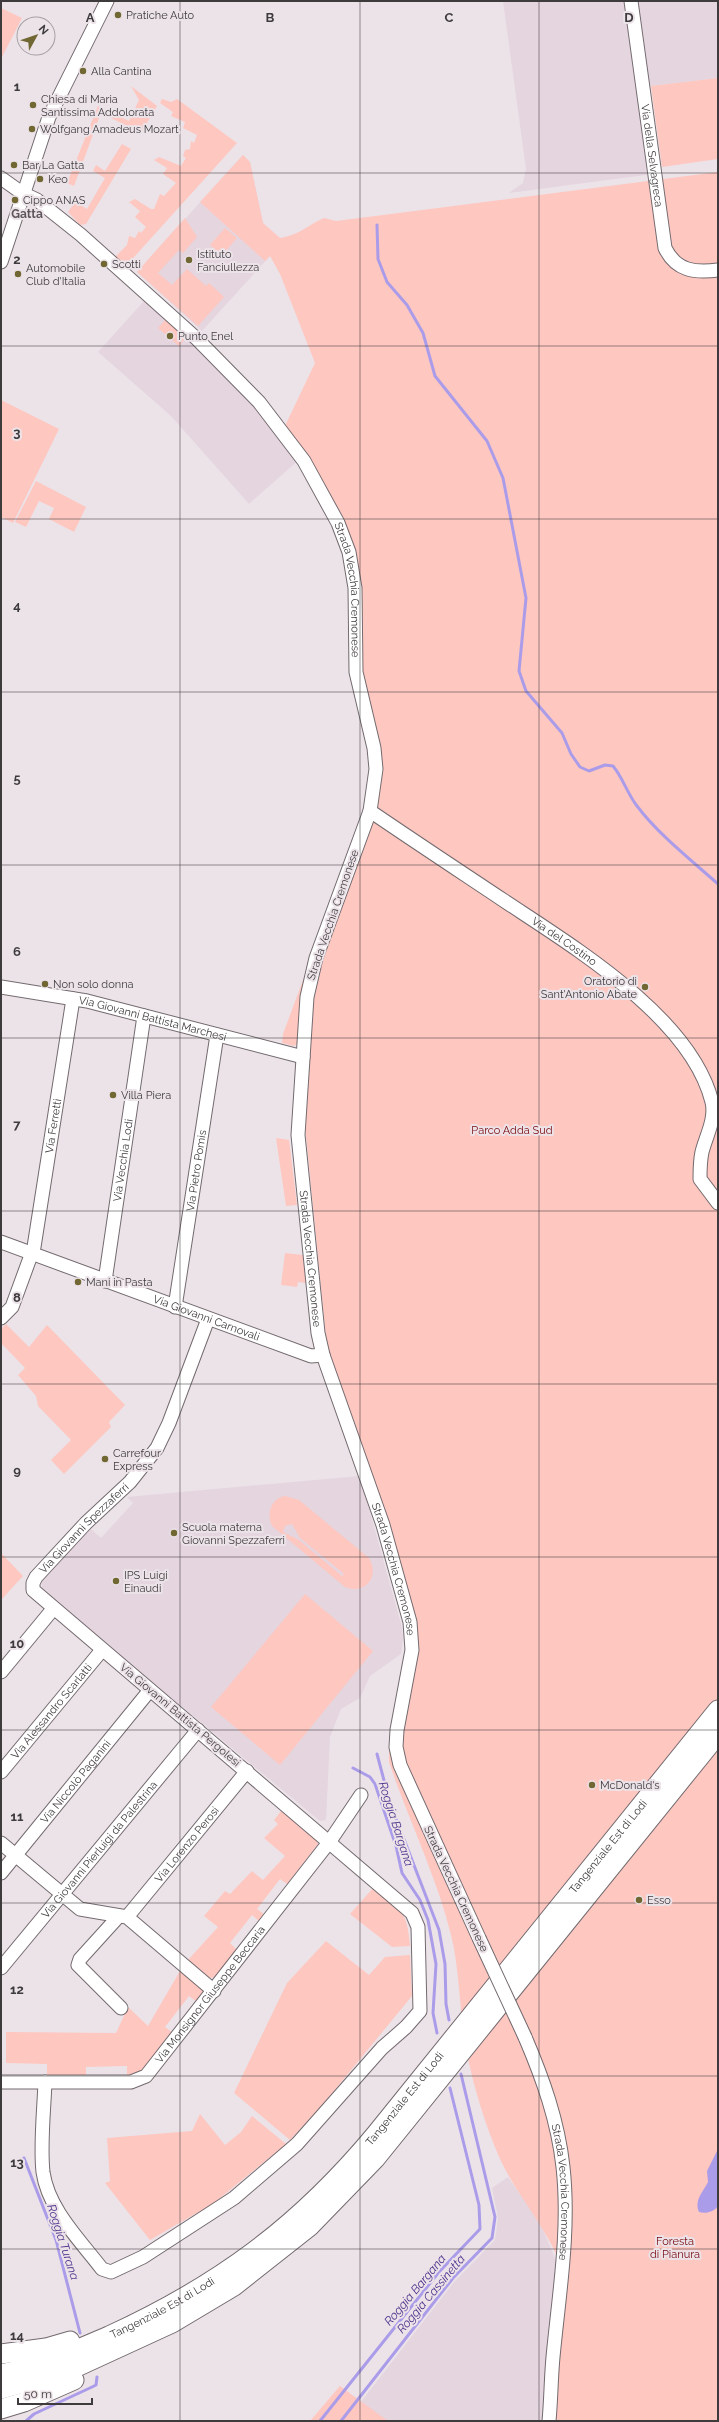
<svg xmlns="http://www.w3.org/2000/svg" width="719" height="2422" font-family="Raleway,sans-serif">
<rect width="100%" height="100%" fill="#ece3e9"/>
<g fill="#e5d5df">
<polygon points="503,1 631,1 653,174 509,193 523,183 526,169"/>
<polygon points="632,1 718,1 718,78 643,87"/>
<polygon points="243,155 250,162 270,256 202,331 137,272"/>
<polygon points="145,300 196,340 301,458 249,504 171,416 98,352"/>
<polygon points="360,1476 401,1624 403,1639 401,1654 370,1676 360,1698 341,1709 330,1737 326,1820 320,1821 43,1592 41,1581 90,1528 101,1538 133,1503 127,1497"/>
<polygon points="508,2177 540,2222 566,2285 554,2421 346,2421 454,2282 495,2240 498,2218 492,2188"/>
</g>
<g fill="#fec7c0" fill-rule="evenodd">
<polygon points="1,8 22,18 1,59"/>
<polygon points="718,78 718,159 662,167 651,86"/>
<polygon points="131,86 157,106 141,133 101,113 74,186 67,183 98,106 129,121 139,100"/>
<polygon points="162,99 171,102 177,99 237,143 126,266 115,257 127,245 129,236 135,238 139,231 141,233 146,227 135,217 140,211 129,202 135,199 151,209 154,209 160,194 164,196 176,183 163,174 167,168 154,160 159,157 181,166 186,158 183,156 185,150 190,149 191,141 194,143 197,135 183,128 185,122 171,116 173,112 160,103"/>
<polygon points="122,144 131,149 86,224 80,225 68,212 75,202 87,209 105,178 93,171 96,165 105,171"/>
<path d="M 243,155 L 250,162 L 263,223 L 280,238 C 297,236 308,225 324,218 L 336,221 L 718,172 L 718,2421 L 554,2421 L 562,2268 C 546,2224 511,2190 495,2147 C 482,2115 468,2068 464,2034 C 459,2001 459,1967 451,1935 C 437,1877 408,1819 389,1762 C 387,1719 420,1682 417,1639 C 414,1605 404,1574 394,1542 C 372,1474 343,1408 326,1338 L 305,1126 L 314,989 L 377,785 L 362,674 L 357,568 L 284,428 L 315,363 L 280,274 L 270,256 L 265,261 L 200,202 Z"/>
<polygon points="185,218 197,237 183,253 179,250 158,273 172,285 187,269 206,286 209,283 224,297 198,326 137,272"/>
<polygon points="225,228 237,238 222,255 210,245"/>
<polygon points="166,319 186,337 179,346 158,328"/>
<polygon points="1,400 59,429 13,523 1,517"/>
<polygon points="36,481 86,507 74,532 49,519 54,508 39,501 26,527 15,522"/>
<polygon points="309,964 299,1043 294,1046 282,1043 283,1034"/>
<polygon points="276,1138 289,1140 297,1205 286,1206"/>
<polygon points="285,1253 303,1255 306,1283 298,1282 297,1287 281,1285"/>
<polygon points="6,1324 29,1347 47,1325 125,1405 109,1422 111,1427 64,1474 51,1460 71,1440 38,1406 36,1396 18,1375 25,1368 1,1343 1,1329"/>
<path d="M 285,1496 L 299,1500 L 369,1558 C 380,1576 366,1595 345,1587 L 272,1526 C 266,1513 271,1499 285,1496 ZM 292,1524 L 300,1538 L 344,1574 L 342,1576 L 299,1540 L 283,1532 L 285,1526 Z"/>
<polygon points="1,1553 23,1576 1,1600"/>
<polygon points="305,1594 373,1651 280,1765 211,1707"/>
<polygon points="282,1810 317,1839 318,1844 287,1884 280,1879 257,1909 264,1914 259,1921 252,1915 230,1943 237,1950 216,1977 209,1978 188,1960 218,1927 204,1916 225,1891 230,1894 252,1871 263,1880 285,1856 264,1838 278,1824 274,1820"/>
<path d="M 374,1887 C 401,1911 407,1909 410,1946 L 392,1947 L 350,1914 Z"/>
<polygon points="326,1941 369,1975 385,1957 410,1955 412,1996 324,2103 290,2140 234,2093 287,1983"/>
<path d="M 180,1971 L 204,1992 L 197,2002 L 189,1996 L 165,2027 L 173,2033 C 161,2048 148,2075 127,2075 L 127,2066 L 86,2067 L 86,2075 L 47,2075 L 47,2064 L 6,2063 L 6,2032 L 116,2033 L 128,2007 L 148,2026 Z"/>
<polygon points="200,2114 225,2145 241,2132 252,2116 286,2144 214,2203 150,2240 105,2183 110,2181 107,2138 192,2131"/>
<polygon points="340,2386 388,2421 310,2421"/>
</g>
<path fill="#ab9cea" d="M 718,2149 L 718,2206 C 714,2212 706,2214 699,2212 C 694,2200 703,2192 708,2182 L 707,2171 Z"/>
<g fill="none" stroke-linecap="round" stroke-linejoin="round">
<g stroke="#ab9cea" stroke-width="3">
<path d="M 377,225 L 378,259 L 387,282 L 407,305 L 423,333 L 435,376 L 487,441 L 503,478 L 526,598 L 519,671 L 526,691 L 562,733 L 571,754 L 580,767 L 589,771 L 605,765 L 613,766 C 623,778 627,793 637,806 C 658,834 691,860 718,884"/>
<polyline points="377,1754 390,1803 439,1930 445,1964 446,2004 449,2020"/>
<polyline points="353,1768 370,1777 375,1784 396,1846 402,1873 420,1900 428,1920 436,1964 433,2013 437,2033"/>
<polyline points="24,2158 56,2240 80,2333"/>
<polyline points="26,2421 34,2414 92,2387 96,2385 97,2377"/>
<polyline points="320,2421 439,2272 480,2229 479,2205 450,2088"/>
<polyline points="341,2421 453,2278 492,2238 495,2217 461,2074"/>
</g>
<g stroke="#736a6f" stroke-width="15">
<g id="minor">
<path id="s1" d="M 631,1 L 665,248 C 676,271 695,273 718,270"/>
<path id="s2" d="M 1,178 L 22,193 L 37,200 L 81,235 L 197,339 L 259,402 L 304,461 L 338,523 L 349,552 L 355,588 L 356,672 L 374,748 L 376,769 L 370,811 L 316,958 L 307,997 L 298,1135 L 318,1333 L 323,1355 L 383,1525 L 410,1622 L 412,1650 L 397,1730 L 396,1747 L 400,1765 L 479,1938"/>
<polyline points="1,262 49,117 107,1"/>
<path id="s3" d="M 370,811 C 414,841 458,870 503,900 C 572,946 691,1017 712,1102 C 716,1119 706,1136 702,1152 C 700,1161 700,1170 700,1179 L 718,1203"/>
<path id="s4" d="M 1,987 L 87,1001 L 303,1057"/>
<path id="s5" d="M 1,1242 L 311,1356 L 323,1355"/>
<path id="s6" d="M 105,1281 L 144,1016"/>
<path id="s7" d="M 175,1307 L 217,1035"/>
<path id="s8" d="M 1,1318 L 12,1307 L 34,1247 L 73,999"/>
<polyline points="1,1672 53,1609"/>
<path id="s9" d="M 1,1772 L 102,1650"/>
<polyline points="1,1843 80,1909 127,1917 214,1991"/>
<path id="s10" d="M 1,1873 L 150,1690"/>
<polyline points="119,1916 80,1959 78,1965 121,2008"/>
<path id="s11" d="M 127,1917 L 247,1771"/>
<path id="s12" d="M 1,1968 L 198,1730"/>
<path id="s13" d="M 525,2037 C 543,2079 558,2121 563,2167 C 570,2230 559,2294 553,2357 C 551,2379 551,2400 549,2421"/>
<path id="s14" d="M 1,2082 L 131,2082 L 146,2076 L 330,1841 L 361,1795"/>
<path id="s15" d="M 45,2082 C 44,2110 40,2145 43,2172 C 48,2209 80,2240 102,2269 L 111,2272 L 143,2257 L 234,2198 L 297,2144 L 382,2048 L 406,2027 L 420,2011 L 418,1927 L 412,1913 L 33,1590 L 33,1583 L 36,1577 L 86,1523 L 130,1482 L 157,1448 L 169,1423 L 208,1319"/>
</g>
</g>
<g stroke="#736a6f" stroke-width="21">
<g id="highway">
<polyline points="1,2354 46,2348 70,2341"/>
<path id="s16" d="M 1,2374 C 39,2367 74,2351 109,2336 C 218,2286 299,2227 376,2134 L 718,1710"/>
<polyline points="1,2389 72,2369 172,2323 234,2286 310,2226 375,2159 718,1734"/>
<polyline points="1,2409 24,2402 74,2380"/>
</g>
</g>
<use href="#minor" stroke="#fff" stroke-width="13"/>
<use href="#highway" stroke="#fff" stroke-width="19"/>
<g stroke="#736a6f" stroke-width="15" stroke-linecap="butt">
<polyline id="minor-bridge" points="479,1938 525,2037"/>
</g>
<use href="#minor-bridge" stroke="#fff" stroke-width="13"/>
</g>
<path fill="none" stroke="#3e3b3d" stroke-width="1" stroke-opacity="0.55" d="M 180,1 L 180,2421M 360,1 L 360,2421M 539,1 L 539,2421M 1,173 L 718,173M 1,346 L 718,346M 1,519 L 718,519M 1,692 L 718,692M 1,865 L 718,865M 1,1038 L 718,1038M 1,1211 L 718,1211M 1,1384 L 718,1384M 1,1557 L 718,1557M 1,1730 L 718,1730M 1,1903 L 718,1903M 1,2076 L 718,2076M 1,2249 L 718,2249"/>
<g fill="#716733" stroke="#ece3e9" stroke-width="1.5">
<circle cx="118" cy="15" r="4"/>
<circle cx="83" cy="71" r="4"/>
<circle cx="33" cy="105" r="4"/>
<circle cx="32" cy="129" r="4"/>
<circle cx="14" cy="165" r="4"/>
<circle cx="40" cy="179" r="4"/>
<circle cx="15" cy="200" r="4"/>
<circle cx="189" cy="260" r="4"/>
<circle cx="104" cy="264" r="4"/>
<circle cx="18" cy="274" r="4"/>
<circle cx="170" cy="336" r="4"/>
<circle cx="45" cy="984" r="4"/>
<circle cx="645" cy="987" r="4"/>
<circle cx="113" cy="1095" r="4"/>
<circle cx="78" cy="1282" r="4"/>
<circle cx="105" cy="1459" r="4"/>
<circle cx="174" cy="1533" r="4"/>
<circle cx="116" cy="1581" r="4"/>
<circle cx="592" cy="1785" r="4"/>
<circle cx="639" cy="1900" r="4"/>
</g>
<g text-anchor="middle" dominant-baseline="central" stroke-width="4" stroke-linejoin="round" paint-order="stroke">
<g font-size="11" fill="#3e3b3d" stroke="#ece3e9" text-anchor="start">
<text x="126" y="15">Pratiche Auto</text>
<text x="91" y="71">Alla Cantina</text>
<text x="41" y="99">Chiesa di Maria<tspan x="41" dy="13">Santissima Addolorata</tspan></text>
<text x="40" y="129">Wolfgang Amadeus Mozart</text>
<text x="22" y="165">Bar La Gatta</text>
<text x="48" y="179">Keo</text>
<text x="23" y="200">Cippo ANAS</text>
<text x="197" y="254">Istituto<tspan x="197" dy="13">Fanciullezza</tspan></text>
<text x="112" y="264">Scotti</text>
<text x="26" y="268">Automobile<tspan x="26" dy="13">Club d'Italia</tspan></text>
<text x="178" y="336">Punto Enel</text>
<text x="637" y="981" text-anchor="end">Oratorio di<tspan x="637" dy="13">Sant'Antonio Abate</tspan></text>
<text x="53" y="984">Non solo donna</text>
<text x="121" y="1095">Villa Piera</text>
<text x="86" y="1282">Mani in Pasta</text>
<text x="113" y="1453">Carrefour<tspan x="113" dy="13">Express</tspan></text>
<text x="182" y="1527">Scuola materna<tspan x="182" dy="13">Giovanni Spezzaferri</tspan></text>
<text x="124" y="1575">IPS Luigi<tspan x="124" dy="13">Einaudi</tspan></text>
<text x="600" y="1785">McDonald's</text>
<text x="647" y="1900">Esso</text>
</g>
<g font-size="11" fill="#3e3b3d" stroke="#ece3e9">
<text stroke="none"><textPath href="#s1" startOffset="156">Via della Selvagreca</textPath></text>
<text stroke="none"><textPath href="#s2" startOffset="556">Strada Vecchia Cremonese</textPath></text>
<text transform="translate(333 915) rotate(-71)">Strada Vecchia Cremonese</text>
<text stroke="none"><textPath href="#s3" startOffset="234">Via del Costino</textPath></text>
<text stroke="none"><textPath href="#s4" startOffset="155">Via Giovanni Battista Marchesi</textPath></text>
<text stroke="none"><textPath href="#s8" startOffset="202">Via Ferretti</textPath></text>
<text stroke="none"><textPath href="#s6" startOffset="122">Via Vecchia Lodi</textPath></text>
<text stroke="none"><textPath href="#s7" startOffset="138">Via Pietro Pomis</textPath></text>
<text stroke="none"><textPath href="#s2" startOffset="1240">Strada Vecchia Cremonese</textPath></text>
<text stroke="none"><textPath href="#s5" startOffset="219">Via Giovanni Carnovali</textPath></text>
<text stroke="none"><textPath href="#s15" startOffset="1302">Via Giovanni Spezzaferri</textPath></text>
<text stroke="none"><textPath href="#s2" startOffset="1563">Strada Vecchia Cremonese</textPath></text>
<text stroke="none"><textPath href="#s9" startOffset="79">Via Alessandro Scarlatti</textPath></text>
<text transform="translate(180 1715) rotate(40)">Via Giovanni Battista Pergolesi</text>
<text stroke="none"><textPath href="#s10" startOffset="118">Via Niccolò Paganini</textPath></text>
<text stroke="none"><textPath href="#s11" startOffset="94">Via Lorenzo Perosi</textPath></text>
<text stroke="none"><textPath href="#s16" startOffset="822">Tangenziale Est di Lodi</textPath></text>
<text stroke="none"><textPath href="#s12" startOffset="154">Via Giovanni Pierluigi da Palestrina</textPath></text>
<text transform="translate(456 1889) rotate(65)">Strada Vecchia Cremonese</text>
<text stroke="none"><textPath href="#s14" startOffset="250">Via Monsignor Giuseppe Beccaria</textPath></text>
<text stroke="none"><textPath href="#s16" startOffset="498">Tangenziale Est di Lodi</textPath></text>
<text stroke="none"><textPath href="#s13" startOffset="161">Strada Vecchia Cremonese</textPath></text>
<text stroke="none"><textPath href="#s16" startOffset="175">Tangenziale Est di Lodi</textPath></text>
</g>
<g font-size="11" fill="#78090d" stroke="#ece3e9">
<text x="512" y="1130">Parco Adda Sud</text>
<text x="675" y="2241">Foresta<tspan x="675" dy="13">di Pianura</tspan></text>
</g>
<g font-size="12" font-weight="bold" fill="#5d555a" stroke="#ece3e9">
<text x="27" y="214">Gatta</text>
</g>
<g font-size="12" font-style="italic" fill="#4d338d" stroke="#ece3e9">
<text transform="translate(396 1824) rotate(72)">Roggia Bargana</text>
<text transform="translate(63 2242) rotate(72)">Roggia Turana</text>
<text transform="translate(415 2290) rotate(-50)">Roggia Bargana</text>
<text transform="translate(431 2294) rotate(-50)">Roggia Cassinetta</text>
</g>
</g>
<g font-size="13" text-anchor="middle" font-weight="bold" fill="#3e3b3d" stroke="#ece3e9" stroke-width="4" stroke-linejoin="round" paint-order="stroke">
<text x="90" y="22">A</text>
<text x="270" y="22">B</text>
<text x="449" y="22">C</text>
<text x="629" y="22">D</text>
<text x="17" y="91">1</text>
<text x="17" y="264">2</text>
<text x="17" y="437">3</text>
<text x="17" y="610">4</text>
<text x="17" y="783">5</text>
<text x="17" y="956">6</text>
<text x="17" y="1129">7</text>
<text x="17" y="1302">8</text>
<text x="17" y="1475">9</text>
<text x="17" y="1648">10</text>
<text x="17" y="1821">11</text>
<text x="17" y="1994">12</text>
<text x="17" y="2167">13</text>
<text x="17" y="2340">14</text>
</g>
<rect width="719" height="2422" fill="none" stroke="#3e3b3d" stroke-width="4"/>
<g transform="translate(36 36) rotate(50)"><circle r="19" fill="#ece3e9" stroke="#a6a0a4"/>
<path d="M0-3L7 15L0 10L-7 15Z" fill="#716733"/>
<text y="-6" font-size="11" font-weight="bold" text-anchor="middle" fill="#3e3b3d">N</text>
</g>
<path d="M18 2398v6h74v-6" fill="none" stroke="#3e3b3d" stroke-width="2"/>
<text x="24" y="2398" font-size="12" fill="#3e3b3d" stroke="#ece3e9" stroke-width="3" paint-order="stroke">50 m</text>
</svg>
